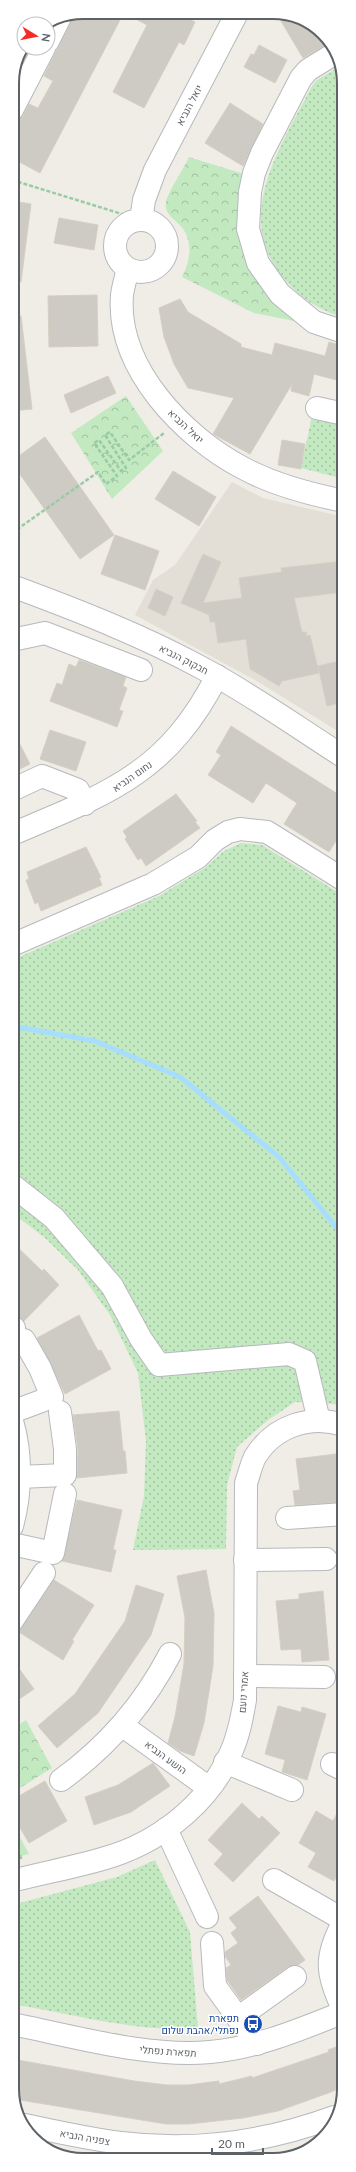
<svg xmlns="http://www.w3.org/2000/svg" width="356" height="2172" font-family="Lato,Heebo,sans-serif">
<defs>
<pattern id="grass-dots" width="8" height="8" patternUnits="userSpaceOnUse"><rect width="8" height="8" fill="#c3e9c1"/><path d="M2 2h.1M6 6h.1" fill="none" stroke="#a2c0a1" stroke-width="1.8" stroke-linecap="round"/></pattern>
<pattern id="park-crowns" width="20" height="18" patternUnits="userSpaceOnUse"><rect width="20" height="18" fill="#c3e9c1"/><path d="M2 6a3 3 0 1 1 6 0M12 15a3 3 0 1 1 6 0" fill="none" stroke="#a2c0a1"/></pattern>
</defs>
<rect width="100%" height="100%" fill="#f0ede6"/>
<polygon fill="#e3dfd6" points="232,482 263,498 344,517 344,735 255,680 135,615 153,580 175,565"/>
<g fill="url(#grass-dots)">
<path d="M 339,67 L 344,78 L 344,318 C 316,308 301,299 282,276 C 232,215 283,143 312,86 L 317,80 Z"/>
<polygon points="312,416 344,423 344,479 301,468"/>
<polygon points="241,843 262,845 344,896 344,1407 334,1404 295,1402 268,1420 237,1447 227,1485 226,1549 133,1550 144,1496 146,1441 138,1373 110,1315 78,1270 44,1237 12,1213 12,960 159,896 206,867 224,851"/>
<path d="M 155,1860 L 190,1932 L 198,2029 C 136,2032 73,2014 12,2004 L 12,1905 L 117,1877 Z"/>
<path d="M 321,2140 C 293,2161 279,2160 245,2159 L 268,2156 Z"/>
</g>
<g fill="url(#park-crowns)">
<path d="M 189,157 L 247,175 L 239,207 L 241,248 L 260,283 L 300,322 L 254,313 L 182,277 C 189,263 193,247 185,232 C 180,221 163,216 166,202 C 168,192 184,168 189,157 Z"/>
<polygon points="126,396 163,451 112,499 71,433"/>
<polygon points="26,1720 52,1768 12,1793 12,1729"/>
<polygon points="12,1823 29,1854 13,1858"/>
</g>
<g fill="none" stroke-linecap="round" stroke-linejoin="round">
<polyline stroke="#a7ddff" stroke-width="5" points="12,1026 95,1041 180,1077 279,1157 344,1237"/>
</g>
<g fill="#cecac4" stroke="#d6cfc3">
<polygon points="292,15 327,36 329,43 303,58 281,21"/>
<polygon points="122,16 40,173 12,158 12,126 14,122 23,116 29,104 38,108 53,81 44,76 73,17"/>
<polygon points="130,16 183,16 195,22 184,45 179,42 144,108 113,92 147,25"/>
<polygon points="259,45 287,60 275,83 244,67 251,54 254,55"/>
<polygon points="230,103 263,124 243,166 205,143"/>
<polygon points="12,201 31,204 21,282 12,281"/>
<polygon points="59,218 98,225 94,250 54,243"/>
<polygon points="97,295 98,346 49,347 48,296"/>
<polygon points="180,299 188,312 241,344 241,347 272,355 275,343 325,356 329,342 344,346 344,382 314,374 309,396 291,391 292,384 250,454 213,434 234,398 188,388 174,364 164,337 159,308"/>
<polygon points="21,316 32,409 12,411 12,317"/>
<polygon points="108,376 116,393 71,413 64,395"/>
<polygon points="45,437 114,535 80,559 12,463 12,461"/>
<polygon points="282,440 305,444 301,469 278,465"/>
<polygon points="173,471 216,497 199,526 155,499"/>
<polygon points="115,535 159,551 145,590 101,574"/>
<polygon points="203,554 221,562 203,603 242,598 239,578 282,572 281,568 344,561 344,592 294,598 302,632 306,632 307,636 310,635 319,673 282,681 279,686 250,669 246,639 218,643 215,622 210,622 209,615 181,603"/>
<polygon points="156,589 173,597 165,616 148,608"/>
<polygon points="79,660 126,677 123,686 127,688 119,710 123,711 117,727 50,701 57,683 62,685 69,664 76,667"/>
<polygon points="344,660 344,702 327,706 318,666"/>
<polygon points="231,726 344,798 344,828 329,852 284,824 297,803 266,783 253,803 208,775 221,755 216,752"/>
<polygon points="12,729 30,764 12,773"/>
<polygon points="50,730 86,742 76,771 40,759"/>
<polygon points="176,794 197,821 195,822 200,828 146,866 141,858 138,860 125,839 127,837 123,831"/>
<polygon points="86,847 101,877 99,878 102,885 41,911 38,902 35,904 26,880 29,879 27,872"/>
<polygon points="12,1242 42,1271 44,1269 59,1285 24,1321 12,1311"/>
<polygon points="79,1315 98,1351 101,1350 111,1369 65,1394 37,1338"/>
<polygon points="119,1411 123,1451 125,1451 127,1473 77,1478 78,1449 73,1415"/>
<polygon points="344,1453 344,1502 295,1505 293,1491 300,1490 296,1459"/>
<polygon points="77,1500 122,1510 113,1550 116,1550 111,1572 62,1561"/>
<polygon points="206,1570 214,1613 213,1666 204,1723 194,1756 180,1751 168,1743 175,1717 184,1664 185,1618 177,1576"/>
<polygon points="54,1580 94,1605 72,1640 74,1641 63,1660 19,1632"/>
<polygon points="136,1585 164,1594 151,1635 98,1713 57,1748 38,1726 75,1694 92,1669 125,1621"/>
<polygon points="323,1591 329,1660 302,1662 301,1649 281,1650 276,1601 299,1599 299,1594"/>
<polygon points="12,1659 34,1689 12,1704"/>
<polygon points="278,1706 301,1712 302,1707 326,1714 307,1780 282,1772 285,1760 265,1754"/>
<polygon points="153,1763 170,1786 131,1812 94,1825 85,1797 118,1785"/>
<polygon points="45,1781 67,1821 29,1843 12,1814 12,1800"/>
<polygon points="344,1800 344,1863 334,1881 308,1867 316,1853 299,1843 316,1811 333,1821"/>
<polygon points="242,1803 259,1819 262,1816 280,1833 233,1882 214,1864 223,1854 208,1840"/>
<polygon points="258,1896 305,1960 298,1965 288,1967 241,2000 227,1980 226,1968 231,1965 225,1956 225,1952 238,1943 231,1933 237,1928 229,1918"/>
<polygon points="344,2044 344,2086 331,2092 278,2111 243,2118 189,2124 166,2124 14,2099 12,2094 12,2059 134,2081 167,2085 188,2085 219,2081 219,2084 252,2076 252,2078 329,2052 328,2050"/>
</g>
<g fill="none" stroke-linecap="round" stroke-linejoin="round">
<g stroke="#b6b9bd" stroke-width="24">
<g id="minor">
<polyline points="48,41 60,17"/>
<polyline points="334,54 308,70 301,78 262,153 254,173 250,192 248,229 258,263 280,294 314,322 344,332"/>
<polyline points="12,110 44,48"/>
<polyline points="141,220 144,200 155,170 236,15"/>
<circle cx="141" cy="246" r="26"/>
<path d="M 128,269 C 126,277 123,287 122,295 C 116,368 184,437 243,468 C 274,485 309,494 344,501"/>
<polyline points="317,408 344,414"/>
<path d="M 12,586 C 77,610 141,635 202,668 C 251,694 297,727 344,757"/>
<polyline points="12,640 45,633 141,670"/>
<polyline points="12,790 42,776 78,790 85,804"/>
<path d="M 12,834 C 107,794 167,774 217,676"/>
<polyline points="12,945 153,884 198,857 215,840 228,832 240,829 267,832 344,880"/>
<polyline points="12,1185 54,1218 112,1286 141,1339 159,1365 289,1354 305,1361 319,1421"/>
<polyline points="12,1326 14,1328 12,1330"/>
<polyline points="12,1412 52,1397 40,1368 24,1340"/>
<path d="M 12,1421 C 22,1455 21,1493 12,1526"/>
<polyline points="19,1477 65,1475 65,1449 60,1412"/>
<polyline points="287,1518 344,1514"/>
<polyline points="12,1544 53,1553 65,1494"/>
<polyline points="245,1560 326,1559"/>
<polyline points="12,1621 44,1573"/>
<polyline points="245,1676 324,1677"/>
<polyline points="123,1726 209,1788"/>
<polyline points="225,1762 292,1790"/>
<polyline points="332,1764 344,1770"/>
<path d="M 61,1780 C 108,1746 143,1706 170,1654"/>
<polyline points="166,1829 207,1917"/>
<polyline points="274,1880 344,1920"/>
<path d="M 12,1881 C 46,1872 82,1866 115,1855 C 165,1838 212,1799 232,1750 C 239,1734 242,1717 245,1700 L 246,1483 C 249,1475 251,1465 255,1457 C 274,1426 310,1414 344,1425"/>
<path d="M 344,1921 C 324,1957 326,1974 344,2011"/>
<polyline points="212,1943 215,1986 257,2044"/>
<polyline points="238,2018 295,1977"/>
<path d="M 12,2024 C 73,2036 149,2058 210,2052 C 257,2048 301,2029 344,2012"/>
<path d="M 25,2125 C 57,2132 89,2139 121,2143 C 193,2152 266,2142 334,2117"/>
</g>
</g>
<g stroke="#99cba5" stroke-width="2.5" stroke-dasharray="4 2" stroke-linecap="butt">
<polyline points="12,180 122,214"/>
<polyline points="12,533 98,472 106,484 117,476 94,443 99,440 121,471 126,468 105,435 110,432 129,460 164,433"/>
<polyline points="12,1839 22,1860"/>
</g>
<use href="#minor" stroke="#fff" stroke-width="22"/>
</g>
<defs>
<g id="bus-disc" transform="scale(1)"><circle r="9.5" fill="#1a4fb4" stroke="#fff"/><path d="M-5-6H5V4H4V6H2V4H-2V6H-4V4H-5ZM-3.5-4V0h7V-4ZM-3.5 1.2v1.5H-2V1.2ZM2 1.2v1.5H3.5V1.2Z" fill="#fff"/></g>
</defs>
<g fill-rule="evenodd">
<use href="#bus-disc" x="253" y="2024"/>
</g>
<g text-anchor="middle" dominant-baseline="central" stroke-width="3" stroke-linejoin="round" paint-order="stroke">
<g font-size="10" fill="#5d6267" stroke="#fff">
<text transform="translate(189 105) rotate(-62)">יואל הנביא</text>
<text transform="translate(186 426) rotate(43)">יואל הנביא</text>
<text transform="translate(184 659) rotate(27)">חבקוק הנביא</text>
<text transform="translate(132 776) rotate(-35)">נחום הנביא</text>
<text transform="translate(243 1692) rotate(-86)">אמרי נועם</text>
<text transform="translate(166 1757) rotate(36)">הושע הנביא</text>
<text transform="translate(168 2051) rotate(4)">תפארת נפתלי</text>
<text transform="translate(85 2137) rotate(10)">צפניה הנביא</text>
</g>
<g font-size="10" fill="#164399" stroke="#fff" text-anchor="end">
<text x="239" y="2018">תפארת<tspan x="239" dy="12">נפתלי/אהבת שלום</tspan></text>
</g>
</g>
<path d="M0 0H356V2172H0ZM83 19H273A64 64 0 0 1 337 83V2089A64 64 0 0 1 273 2153H83A64 64 0 0 1 19 2089V83A64 64 0 0 1 83 19Z" fill="#fff" fill-rule="evenodd"/>
<path fill="none" stroke="#5d6267" stroke-width="2" d="M83 19H273A64 64 0 0 1 337 83V2089A64 64 0 0 1 273 2153H83A64 64 0 0 1 19 2089V83A64 64 0 0 1 83 19Z"/>
<g transform="translate(36 36) rotate(100)"><circle r="19" fill="#ffffff" stroke="#bec0c2"/>
<path d="M0-3L7 15L0 10L-7 15Z" fill="#f52d27"/>
<text y="-6" font-size="11" font-weight="bold" text-anchor="middle" fill="#5d6267">N</text>
</g>
<path d="M212 2148v6h51v-6" fill="none" stroke="#5d6267" stroke-width="2"/>
<text x="218" y="2148" font-size="12" fill="#5d6267" stroke="#ffffff" stroke-width="3" paint-order="stroke">20 m</text>
</svg>
